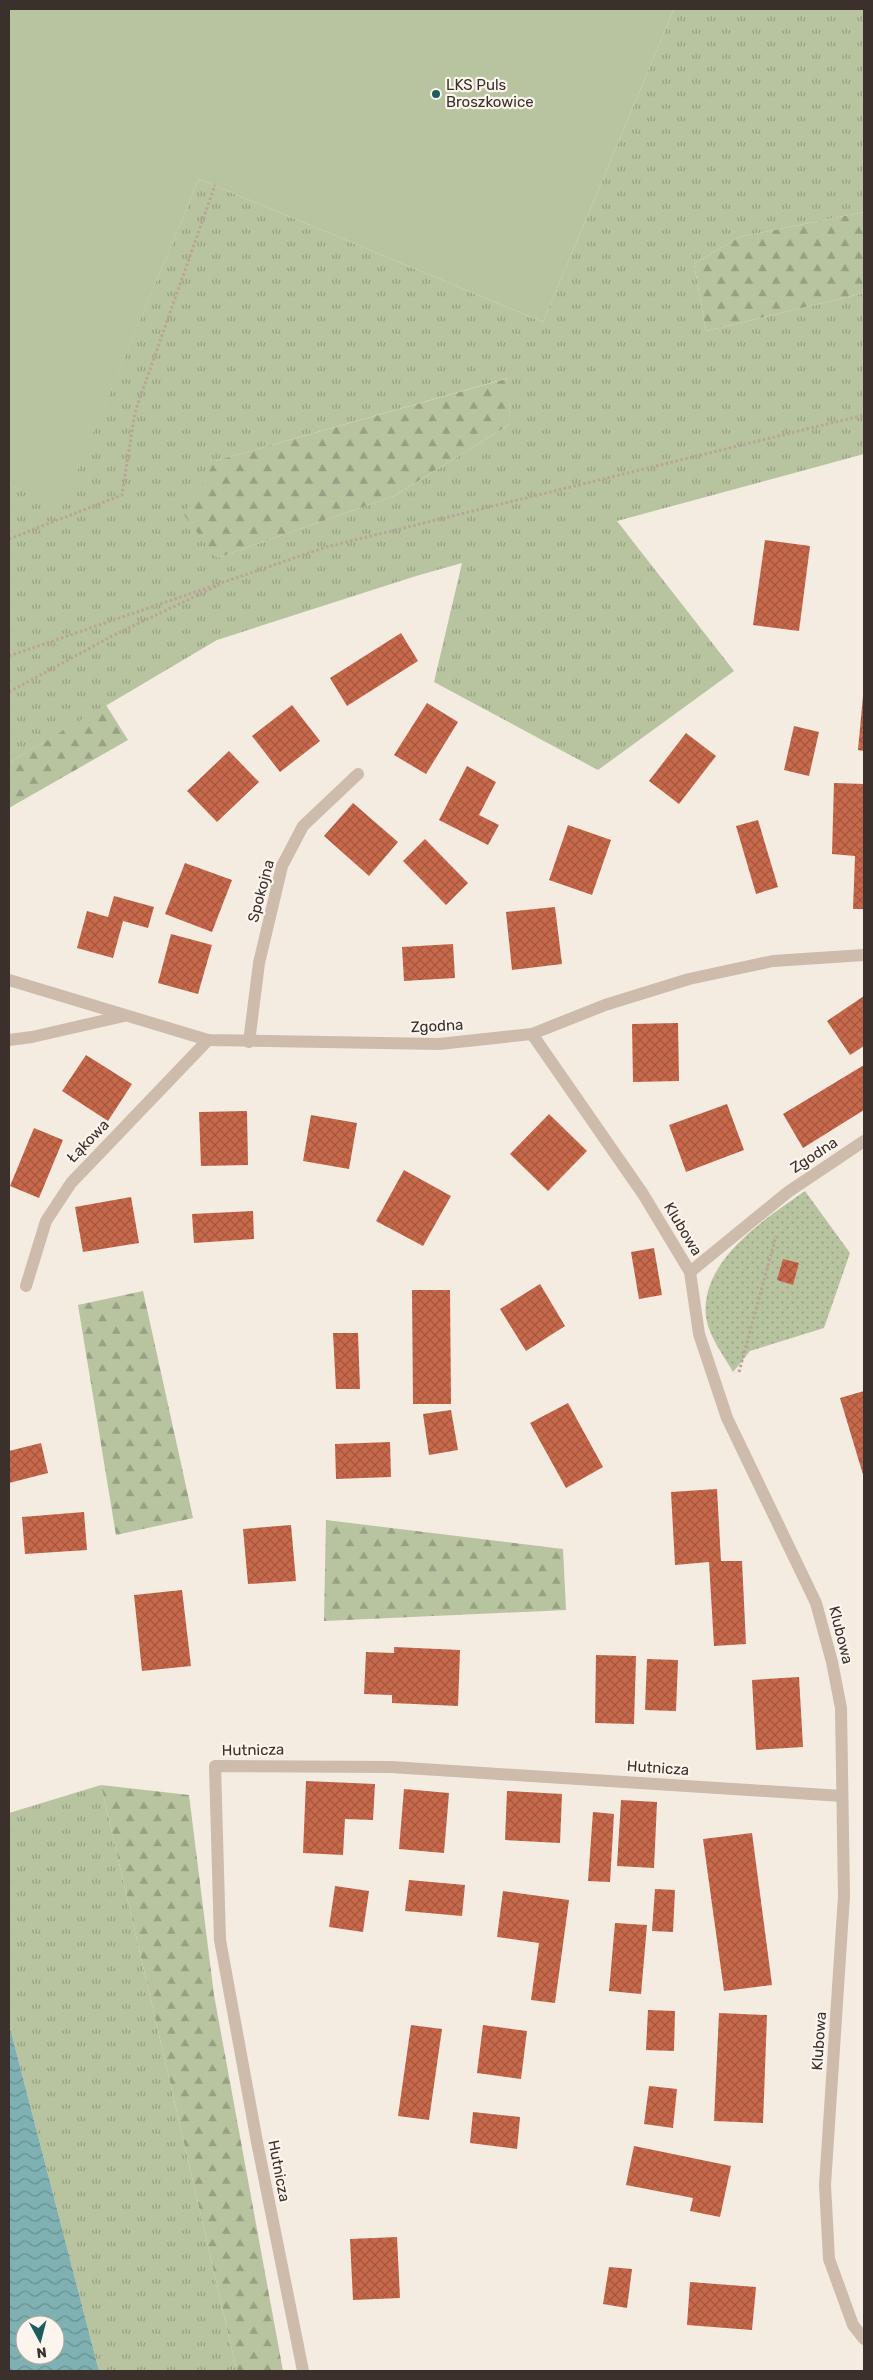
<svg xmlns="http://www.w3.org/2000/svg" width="873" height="2380" font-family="Rubik,sans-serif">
<defs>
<pattern id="grass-tufts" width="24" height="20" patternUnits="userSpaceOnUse" patternTransform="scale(1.25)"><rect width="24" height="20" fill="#b8c4a0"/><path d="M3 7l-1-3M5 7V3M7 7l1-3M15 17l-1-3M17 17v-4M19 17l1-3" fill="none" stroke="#97a083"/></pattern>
<pattern id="forest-firs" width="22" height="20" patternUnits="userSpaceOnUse" patternTransform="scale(1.25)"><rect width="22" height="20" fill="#b8c4a0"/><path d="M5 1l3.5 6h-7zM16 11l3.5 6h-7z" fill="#97a083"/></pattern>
<pattern id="park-dots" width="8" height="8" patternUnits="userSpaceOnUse" patternTransform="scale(1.25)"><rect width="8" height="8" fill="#b8c4a0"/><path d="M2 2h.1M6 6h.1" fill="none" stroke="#97a083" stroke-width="1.8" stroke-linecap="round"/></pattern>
<pattern id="water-waves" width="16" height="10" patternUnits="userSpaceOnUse" patternTransform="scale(1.25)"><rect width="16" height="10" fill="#7fb0b2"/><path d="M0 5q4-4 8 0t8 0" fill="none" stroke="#699091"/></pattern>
<pattern id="building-cross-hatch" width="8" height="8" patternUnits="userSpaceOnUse" patternTransform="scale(1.25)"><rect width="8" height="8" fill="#c8694b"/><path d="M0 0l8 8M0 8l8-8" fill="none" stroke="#a4573f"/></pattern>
</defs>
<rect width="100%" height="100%" fill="#f4ebe1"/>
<g fill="url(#grass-tufts)" fill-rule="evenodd">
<path d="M 674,9 L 864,9 L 864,212 L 739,237 L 694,264 L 706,331 L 864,293 L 864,454 L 617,521 L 734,671 L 598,770 L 434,682 L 462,563 L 416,576 L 217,640 L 9,763 L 9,485 L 62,506 L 199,179 L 543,322 ZM 508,378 L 510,424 L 394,496 L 217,558 L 215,461 Z"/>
<polygon points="101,1785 237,2371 99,2371 9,2024 9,1813"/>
</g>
<g fill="url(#forest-firs)">
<polygon points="864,212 864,293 706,331 694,264 739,237"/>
<polygon points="509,378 510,424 394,496 217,558 184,515 215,461"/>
<polygon points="106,705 128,740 9,808 9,763"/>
<polygon points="143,1291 193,1518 116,1535 78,1305"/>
<polygon points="326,1520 563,1549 566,1610 324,1621"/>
<polygon points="101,1785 189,1795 214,1995 283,2371 237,2371"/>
</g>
<path fill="url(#park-dots)" d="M 805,1191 L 850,1253 L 824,1328 L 750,1351 L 733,1372 C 724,1356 709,1337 706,1317 C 700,1260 765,1219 805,1191 Z"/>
<polygon fill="#b8c4a0" points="9,9 674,9 543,322 199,179 62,507 9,485"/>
<path fill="url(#water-waves)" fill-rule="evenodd" d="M 9,2024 L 99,2371 L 9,2371 ZM 25,2325 L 55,2325 L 55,2355 L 25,2355 Z"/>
<g fill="url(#building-cross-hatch)">
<polygon points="765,540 810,546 799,631 753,625"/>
<polygon points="401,633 418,661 347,706 330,678"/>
<polygon points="863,696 864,696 864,751 858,750"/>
<polygon points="427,703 458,722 426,774 394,755"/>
<polygon points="292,705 320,741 280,772 252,736"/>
<polygon points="794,726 819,732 809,776 784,770"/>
<polygon points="686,733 716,756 679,804 649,781"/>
<polygon points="229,751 259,782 217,822 187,791"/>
<polygon points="467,766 496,782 479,815 499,825 488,845 439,820"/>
<polygon points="834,783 864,784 864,909 853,909 855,856 832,854"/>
<polygon points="353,803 398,842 369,876 324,836"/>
<polygon points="758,820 778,887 756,894 736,826"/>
<polygon points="568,825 611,840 592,895 549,880"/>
<polygon points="425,839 468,883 446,905 403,861"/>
<polygon points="185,863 232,880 212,932 165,914"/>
<polygon points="114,896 154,907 148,928 123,921 113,958 77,948 87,911 108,917"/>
<polygon points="555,907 562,964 512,970 506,912"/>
<polygon points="171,934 212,945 198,994 158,983"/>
<polygon points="453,944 455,978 404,981 402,947"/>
<polygon points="864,996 864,1046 850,1055 827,1021"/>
<polygon points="678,1023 679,1081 633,1082 632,1024"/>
<polygon points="86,1055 132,1084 108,1121 62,1091"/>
<polygon points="864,1065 864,1110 803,1148 783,1114"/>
<polygon points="727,1104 744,1150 686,1172 669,1125"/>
<polygon points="247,1111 248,1165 201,1166 199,1112"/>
<polygon points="549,1114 587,1151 548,1191 510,1154"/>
<polygon points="311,1115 357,1123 349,1169 303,1161"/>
<polygon points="34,1128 63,1140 39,1198 10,1186"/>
<polygon points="404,1170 451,1196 423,1246 376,1221"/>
<polygon points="131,1197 139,1243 83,1252 75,1207"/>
<polygon points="253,1211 254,1239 194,1243 192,1214"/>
<polygon points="654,1248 662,1295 639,1299 631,1252"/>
<polygon points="783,1259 799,1263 793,1285 777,1280"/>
<polygon points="540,1284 565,1326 526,1351 500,1309"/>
<polygon points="412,1290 450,1290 451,1404 413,1404"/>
<polygon points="333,1333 358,1333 360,1389 336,1389"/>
<polygon points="864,1391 864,1478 840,1398"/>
<polygon points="568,1403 603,1467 566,1488 530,1423"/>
<polygon points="451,1410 458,1450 429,1455 423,1414"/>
<polygon points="390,1442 391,1477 336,1479 335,1444"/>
<polygon points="41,1443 48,1473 9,1483 9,1451"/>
<polygon points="717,1489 721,1561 742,1561 746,1644 714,1646 709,1562 675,1565 671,1492"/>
<polygon points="84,1512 87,1550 25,1554 22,1517"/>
<polygon points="291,1525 296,1581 248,1584 243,1529"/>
<polygon points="182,1590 191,1666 142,1671 134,1595"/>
<polygon points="394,1647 460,1650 458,1706 392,1703 392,1695 364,1694 366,1652 394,1653"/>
<polygon points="596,1655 636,1656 634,1724 595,1723"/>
<polygon points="647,1659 678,1660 676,1711 645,1710"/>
<polygon points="799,1677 803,1747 756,1750 752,1680"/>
<polygon points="306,1781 375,1784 373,1820 345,1819 343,1855 303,1853"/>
<polygon points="404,1789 449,1793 444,1853 399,1849"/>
<polygon points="507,1791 562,1794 560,1843 505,1840"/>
<polygon points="621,1800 657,1802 654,1868 617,1866"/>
<polygon points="593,1812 614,1814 610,1882 588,1881"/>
<polygon points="752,1833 772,1985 724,1991 703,1839"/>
<polygon points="409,1880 465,1885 462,1916 405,1911"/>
<polygon points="335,1886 369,1891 363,1932 329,1927"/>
<polygon points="655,1889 675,1890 673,1932 652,1931"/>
<polygon points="503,1891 569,1900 555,2003 531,2000 539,1943 497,1937"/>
<polygon points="615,1923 647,1925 641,1994 609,1991"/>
<polygon points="648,2010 675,2011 674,2051 646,2050"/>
<polygon points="719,2013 767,2015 763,2123 714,2121"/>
<polygon points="411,2025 442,2029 429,2120 398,2116"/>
<polygon points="483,2025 527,2031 521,2079 477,2073"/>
<polygon points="649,2086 677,2089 673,2128 644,2124"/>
<polygon points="473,2112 520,2117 517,2149 470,2143"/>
<polygon points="634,2146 731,2166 720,2217 690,2211 693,2198 626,2185"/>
<polygon points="397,2237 400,2298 353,2300 350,2239"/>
<polygon points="609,2267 632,2269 627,2308 603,2304"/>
<polygon points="690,2282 756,2287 752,2330 687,2325"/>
</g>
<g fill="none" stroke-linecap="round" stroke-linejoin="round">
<g stroke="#b9a596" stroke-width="3" stroke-dasharray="2.5 2.5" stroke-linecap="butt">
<polyline points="9,539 122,495 135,412 215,185"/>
<polyline points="9,656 326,547 864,415"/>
<polyline points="9,692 114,635 219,585"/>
<polyline points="739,1372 776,1236"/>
</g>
<g stroke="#cdbbac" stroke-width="12">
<polyline points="9,980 208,1040 439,1044 532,1034 605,1005 689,979 773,961 864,955"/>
<polyline points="532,1034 643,1194 690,1272 699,1334 727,1418 816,1603 832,1662 841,1708 844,1896 825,2185 829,2259 853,2325 864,2339"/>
<polyline points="9,1040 32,1037 124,1016"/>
<polyline points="249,1042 259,963 282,866 303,826 358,774"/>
<polyline points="690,1272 788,1192 864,1141"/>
<polyline points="26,1286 46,1221 71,1183 208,1040"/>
<polyline points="303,2371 257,2142 220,1940 215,1766 391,1767 842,1796"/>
</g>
</g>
<circle fill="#1f5a5e" stroke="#fbf5ee" stroke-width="2" cx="436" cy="94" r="5"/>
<g text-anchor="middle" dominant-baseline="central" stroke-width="4.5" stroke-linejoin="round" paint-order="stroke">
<g font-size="15" fill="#3b302b" stroke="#fbf5ee" text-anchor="start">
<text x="446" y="85">LKS Puls<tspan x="446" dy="17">Broszkowice</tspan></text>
</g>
<g font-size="15" fill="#3b302b" stroke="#fbf5ee">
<text transform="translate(261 891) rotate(-75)">Spokojna</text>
<text transform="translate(437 1026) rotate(-3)">Zgodna</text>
<text transform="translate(88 1141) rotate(-46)">Łąkowa</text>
<text transform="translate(814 1155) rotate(-33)">Zgodna</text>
<text transform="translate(683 1229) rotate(59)">Klubowa</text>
<text transform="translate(841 1635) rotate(76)">Klubowa</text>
<text transform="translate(253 1750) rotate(-1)">Hutnicza</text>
<text transform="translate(658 1768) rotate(4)">Hutnicza</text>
<text transform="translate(819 2041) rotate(-86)">Klubowa</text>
<text transform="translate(279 2171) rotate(79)">Hutnicza</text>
</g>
</g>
<rect width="873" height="2380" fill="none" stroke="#3b302b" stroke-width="20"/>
<g transform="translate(40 2340) rotate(173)"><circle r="24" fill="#fbf5ee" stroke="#aea6a0"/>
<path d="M0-4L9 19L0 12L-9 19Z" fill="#1f5a5e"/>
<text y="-8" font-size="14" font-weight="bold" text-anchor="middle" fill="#3b302b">N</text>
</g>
</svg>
